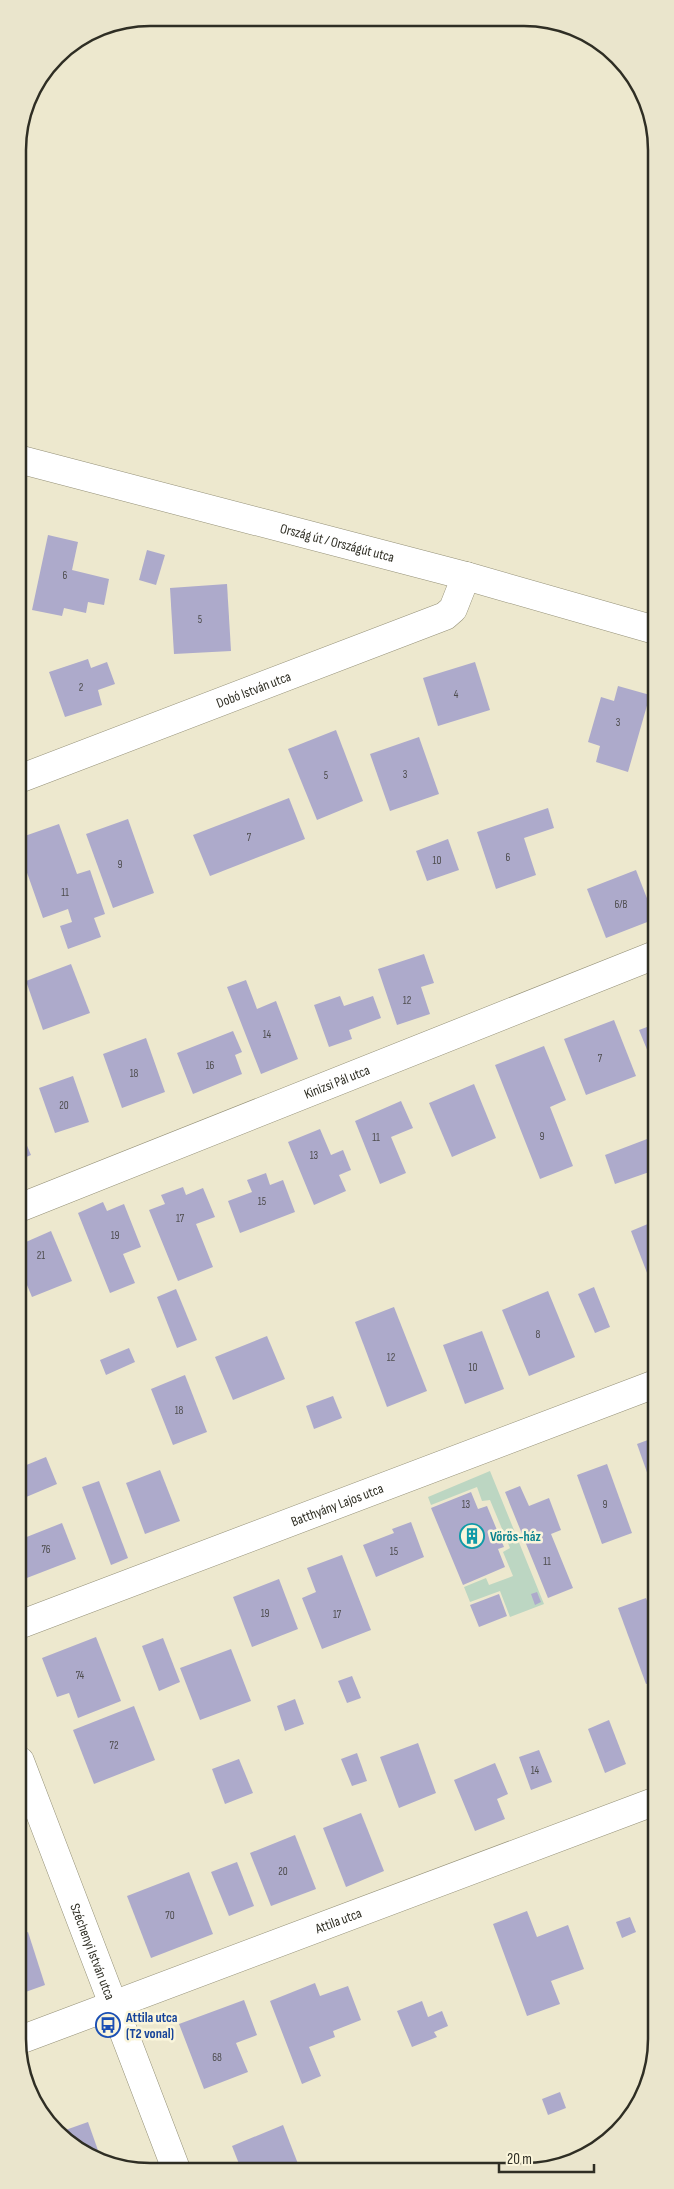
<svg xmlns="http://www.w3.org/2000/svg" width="674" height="2189" viewBox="0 0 674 2189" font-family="'Sofia Sans Condensed',sans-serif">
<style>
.green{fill:#bcd6c2}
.building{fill:#adaacb}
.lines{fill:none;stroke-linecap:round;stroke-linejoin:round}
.minor-casing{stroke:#949077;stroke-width:29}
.secondary-casing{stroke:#949077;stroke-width:29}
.minor{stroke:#fff;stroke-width:28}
.secondary{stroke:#fff;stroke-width:28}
.labels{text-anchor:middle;stroke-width:5;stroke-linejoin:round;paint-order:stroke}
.number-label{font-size:11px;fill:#4e4d4e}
.street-label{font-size:14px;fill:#2f2e24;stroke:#faf5db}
.culture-label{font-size:14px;font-weight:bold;fill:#0d838f;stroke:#faf5db;text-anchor:start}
.transit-label{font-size:14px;font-weight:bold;fill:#164399;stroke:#faf5db;text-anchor:start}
.rim{fill:none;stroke:#2f2e24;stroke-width:2.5}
</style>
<rect width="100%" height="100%" fill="#ede8ce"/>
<!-- green -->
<path class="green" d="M490,1471l54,133 -34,13 -10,-26 -30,11 -6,-15 22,-9 3,7 24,-9 -10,-24 7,-4 -20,-48 -8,1 -5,-14 -46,18 -3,-8z"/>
<!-- building -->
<g class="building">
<path d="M48,535l30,7 -6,28 37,9 -5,26 -16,-3 -2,11 -22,-5 -2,8 -30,-6z"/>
<path d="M147,550l18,5 -9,30 -17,-5z"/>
<path d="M227,584l4,67 -57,3 -4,-66z"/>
<path d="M88,659l3,9 16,-6 8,22 -17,6 4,15 -37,12 -16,-45z"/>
<path d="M475,662l15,48 -52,16 -15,-48z"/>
<path d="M618,686l32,9 -22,77 -32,-10 4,-16 -12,-4 13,-45 13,4z"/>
<path d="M336,730l27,71 -46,19 -29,-71z"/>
<path d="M419,737l20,57 -49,17 -20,-57z"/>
<path d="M289,798l16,41 -95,37 -17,-41z"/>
<path d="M548,808l6,20 -30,10 12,37 -40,14 -19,-57z"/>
<path d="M128,819l26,74 -41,15 -27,-74z"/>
<path d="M59,824l18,50 13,-4 15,44 -11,4 7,19 -33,12 -8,-23 12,-4 -4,-13 -25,9 -24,-68v-12z"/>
<path d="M448,839l11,31 -32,11 -11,-30z"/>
<path d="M636,870l19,49 -49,19 -19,-49z"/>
<path d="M424,954l10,29 -13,4 9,27 -33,11 -19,-56z"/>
<path d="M71,964l19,49 -47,17 -17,-49z"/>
<path d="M246,980l11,29 19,-8 22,58 -37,15 -34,-87z"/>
<path d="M340,996l4,10 29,-10 8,22 -32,12 3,9 -23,8 -15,-42z"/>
<path d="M614,1020l22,56 -50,19 -22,-56z"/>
<path d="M655,1024v45l-16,-39z"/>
<path d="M233,1031l9,21 -7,3 7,19 -49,20 -16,-41z"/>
<path d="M146,1038l19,54 -43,16 -19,-54z"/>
<path d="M544,1046l22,54 -16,7 23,59 -33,13 -45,-114z"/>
<path d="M73,1076l16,46 -34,11 -16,-45z"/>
<path d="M474,1084l22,54 -44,19 -23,-54z"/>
<path d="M401,1101l12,27 -22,9 15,36 -26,11 -25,-63z"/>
<path d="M19,1127l12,28 -12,5z"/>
<path d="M320,1129l11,26 12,-5 8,20 -12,5 7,16 -32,14 -26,-63z"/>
<path d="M655,1136v34l-40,14 -10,-29z"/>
<path d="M266,1173l4,12 13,-5 12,32 -55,21 -12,-32 24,-9 -5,-12z"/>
<path d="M183,1187l3,8 17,-7 12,29 -19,7 17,43 -35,14 -29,-71 16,-6 -4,-9z"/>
<path d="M103,1202l4,9 17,-7 17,43 -18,7 12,29 -25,10 -32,-80z"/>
<path d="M655,1221v55l-6,2 -18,-47z"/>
<path d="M51,1231l21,50 -40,16 -13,-31v-21z"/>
<path d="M594,1287l16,40 -15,6 -17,-39z"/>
<path d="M176,1289l21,51 -20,8 -20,-51z"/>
<path d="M548,1291l27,66 -46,19 -27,-66z"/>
<path d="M394,1307l33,84 -40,16 -32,-85z"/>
<path d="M482,1331l22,58 -39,15 -22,-59z"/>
<path d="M267,1336l18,43 -52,21 -18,-43z"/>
<path d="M129,1348l6,14 -29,13 -6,-15z"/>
<path d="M185,1375l22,57 -34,13 -22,-56z"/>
<path d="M333,1396l9,22 -28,11 -8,-23z"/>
<path d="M656,1437v58h-1l-18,-51z"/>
<path d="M46,1457l11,27 -38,16v-32z"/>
<path d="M607,1464l25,69 -30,11 -25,-69z"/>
<path d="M160,1470l20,51 -35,13 -19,-51z"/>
<path d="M99,1481l29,77 -17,7 -29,-78z"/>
<path d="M520,1486l9,20 20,-8 12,32 -10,4 22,54 -25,10 -43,-106z"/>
<path d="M471,1492l7,17 9,-3 17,41 -6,2 7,18 -42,18 -32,-77z"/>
<path d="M411,1522l13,35 -48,20 -13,-32 31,-12 -2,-4z"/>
<path d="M62,1523l14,36 -57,22v-41z"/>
<path d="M342,1555l29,75 -49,19 -20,-51 14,-6 -9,-24z"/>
<path d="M279,1579l19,50 -46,18 -19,-50z"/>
<path d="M537,1592l4,10 -6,3 -4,-11z"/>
<path d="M499,1594l8,22 -28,11 -9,-22z"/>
<path d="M646,1598l10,27v56l-10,3 -28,-76z"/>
<path d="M96,1637l25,64 -43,17 -9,-25 -12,4 -15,-39z"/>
<path d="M163,1638l17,44 -21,9 -17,-45z"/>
<path d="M231,1649l20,52 -51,19 -20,-52z"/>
<path d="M352,1676l9,22 -14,5 -9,-22z"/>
<path d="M295,1699l9,25 -19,7 -8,-25z"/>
<path d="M134,1706l21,54 -61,24 -21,-54z"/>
<path d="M656,1709v23l-8,-19z"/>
<path d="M609,1720l17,44 -21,9 -17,-44z"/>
<path d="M418,1743l18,50 -37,15 -19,-51z"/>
<path d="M539,1750l13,32 -21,8 -12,-33z"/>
<path d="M357,1753l10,28 -15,5 -11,-27z"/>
<path d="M239,1759l14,34 -28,11 -13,-35z"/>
<path d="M495,1763l13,31 -11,5 8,20 -30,12 -21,-51z"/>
<path d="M361,1813l23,58 -38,16 -23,-59z"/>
<path d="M295,1835l21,54 -45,17 -21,-53z"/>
<path d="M237,1862l17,44 -25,10 -18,-44z"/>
<path d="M189,1872l24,62 -62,24 -24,-62z"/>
<path d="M527,1911l10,26 31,-12 16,44 -33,12 9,23 -33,12 -34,-92z"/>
<path d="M630,1917l6,15 -14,6 -6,-16z"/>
<path d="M28,1932l17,53 -25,9v-59z"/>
<path d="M315,1983l5,13 28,-10 13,34 -28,11 2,6 -26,10 12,29 -19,8 -32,-83z"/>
<path d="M244,2000l13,35 -21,8 12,29 -44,17 -25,-65z"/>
<path d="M422,2001l6,16 14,-6 6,15 -14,6 3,5 -25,10 -15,-36z"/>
<path d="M560,2092l6,16 -18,7 -6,-16z"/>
<path d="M88,2122l12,34 -43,-23z"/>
<path d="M283,2125l17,44h-59l-9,-23z"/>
</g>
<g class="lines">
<defs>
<g id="minor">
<path id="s1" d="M19,779l426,-163 8,-7 13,-33"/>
<path id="s2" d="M19,1208l636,-253"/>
<path id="s3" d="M19,1625l636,-241"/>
<path id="s4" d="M20,1761l156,408"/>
<path id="s5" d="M20,2040l636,-239"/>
</g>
<g id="secondary">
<path id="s6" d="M18,459l448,117 189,54"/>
</g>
</defs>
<!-- minor casing -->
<use href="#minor" class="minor-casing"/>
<!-- secondary casing -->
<use href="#secondary" class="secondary-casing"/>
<!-- minor -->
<use href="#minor" class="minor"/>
<!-- secondary -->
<use href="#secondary" class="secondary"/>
</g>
<!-- icons -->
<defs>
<symbol id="building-ring" viewBox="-11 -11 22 22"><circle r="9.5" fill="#faf5db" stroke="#0f9aa8" stroke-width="1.5"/><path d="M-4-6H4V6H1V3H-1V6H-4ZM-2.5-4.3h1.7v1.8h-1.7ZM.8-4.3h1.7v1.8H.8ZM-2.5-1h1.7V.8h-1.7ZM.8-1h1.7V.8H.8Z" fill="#0f9aa8"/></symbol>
<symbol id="bus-ring" viewBox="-11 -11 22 22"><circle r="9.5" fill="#faf5db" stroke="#1a4fb4" stroke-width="1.5"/><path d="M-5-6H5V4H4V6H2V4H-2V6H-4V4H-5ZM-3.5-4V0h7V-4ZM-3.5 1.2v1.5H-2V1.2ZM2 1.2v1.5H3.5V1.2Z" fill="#1a4fb4"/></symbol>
</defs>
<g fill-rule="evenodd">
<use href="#building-ring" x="458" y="1522" width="28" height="28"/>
<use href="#bus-ring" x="94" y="2011" width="28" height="28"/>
</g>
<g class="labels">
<!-- number labels -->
<g class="number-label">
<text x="65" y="579">6</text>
<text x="200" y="623">5</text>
<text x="81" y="691">2</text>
<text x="456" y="698">4</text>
<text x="618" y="726">3</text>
<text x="405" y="778">3</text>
<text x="326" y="779">5</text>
<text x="249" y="841">7</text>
<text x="508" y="861">6</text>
<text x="437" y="864">10</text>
<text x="120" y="868">9</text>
<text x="65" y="896">11</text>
<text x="621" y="908">6/B</text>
<text x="407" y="1004">12</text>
<text x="267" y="1038">14</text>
<text x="600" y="1062">7</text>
<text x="210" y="1069">16</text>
<text x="134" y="1077">18</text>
<text x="64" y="1109">20</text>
<text x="542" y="1140">9</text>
<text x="376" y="1141">11</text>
<text x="314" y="1159">13</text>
<text x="262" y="1205">15</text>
<text x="180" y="1222">17</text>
<text x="115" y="1239">19</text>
<text x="41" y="1259">21</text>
<text x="538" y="1338">8</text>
<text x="391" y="1361">12</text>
<text x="473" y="1371">10</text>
<text x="179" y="1414">18</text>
<text x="466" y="1508">13</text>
<text x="605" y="1508">9</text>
<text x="46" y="1553">76</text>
<text x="394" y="1555">15</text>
<text x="547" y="1565">11</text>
<text x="265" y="1617">19</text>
<text x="337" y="1618">17</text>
<text x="80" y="1679">74</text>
<text x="114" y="1749">72</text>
<text x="535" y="1774">14</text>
<text x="283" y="1875">20</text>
<text x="170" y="1919">70</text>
<text x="217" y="2061">68</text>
</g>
<!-- street labels -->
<g class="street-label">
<text dy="5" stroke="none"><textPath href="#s6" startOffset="330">Ország út / Országút utca</textPath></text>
<text dy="5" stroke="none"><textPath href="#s1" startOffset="251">Dobó István utca</textPath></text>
<text dy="5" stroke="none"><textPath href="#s2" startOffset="342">Kinizsi Pál utca</textPath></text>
<text dy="5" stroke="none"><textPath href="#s3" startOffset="340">Batthyány Lajos utca</textPath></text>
<text dy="5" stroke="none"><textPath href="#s5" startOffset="340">Attila utca</textPath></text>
<text dy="5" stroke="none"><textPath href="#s4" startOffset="204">Széchenyi István utca</textPath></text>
</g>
<!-- culture labels -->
<g class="culture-label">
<text x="490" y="1541">Vörös-ház</text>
</g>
<!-- transit labels -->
<g class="transit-label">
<text x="126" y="2022">Attila utca<tspan x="126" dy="16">(T2 vonal)</tspan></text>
</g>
</g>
<!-- crop -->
<path d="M0 0H674V2189H0ZM150 26H524A124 124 0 0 1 648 150V2039A124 124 0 0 1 524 2163H150A124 124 0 0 1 26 2039V150A124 124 0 0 1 150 26Z" fill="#eae5cc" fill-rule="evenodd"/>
<path class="rim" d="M150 26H524A124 124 0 0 1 648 150V2039A124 124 0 0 1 524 2163H150A124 124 0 0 1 26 2039V150A124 124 0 0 1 150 26Z"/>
<!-- scale -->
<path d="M499 2164v8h95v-8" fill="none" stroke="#2f2e24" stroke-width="2.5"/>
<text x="507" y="2164" font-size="15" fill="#2f2e24" stroke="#faf5db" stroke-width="4" paint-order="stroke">20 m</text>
</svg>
